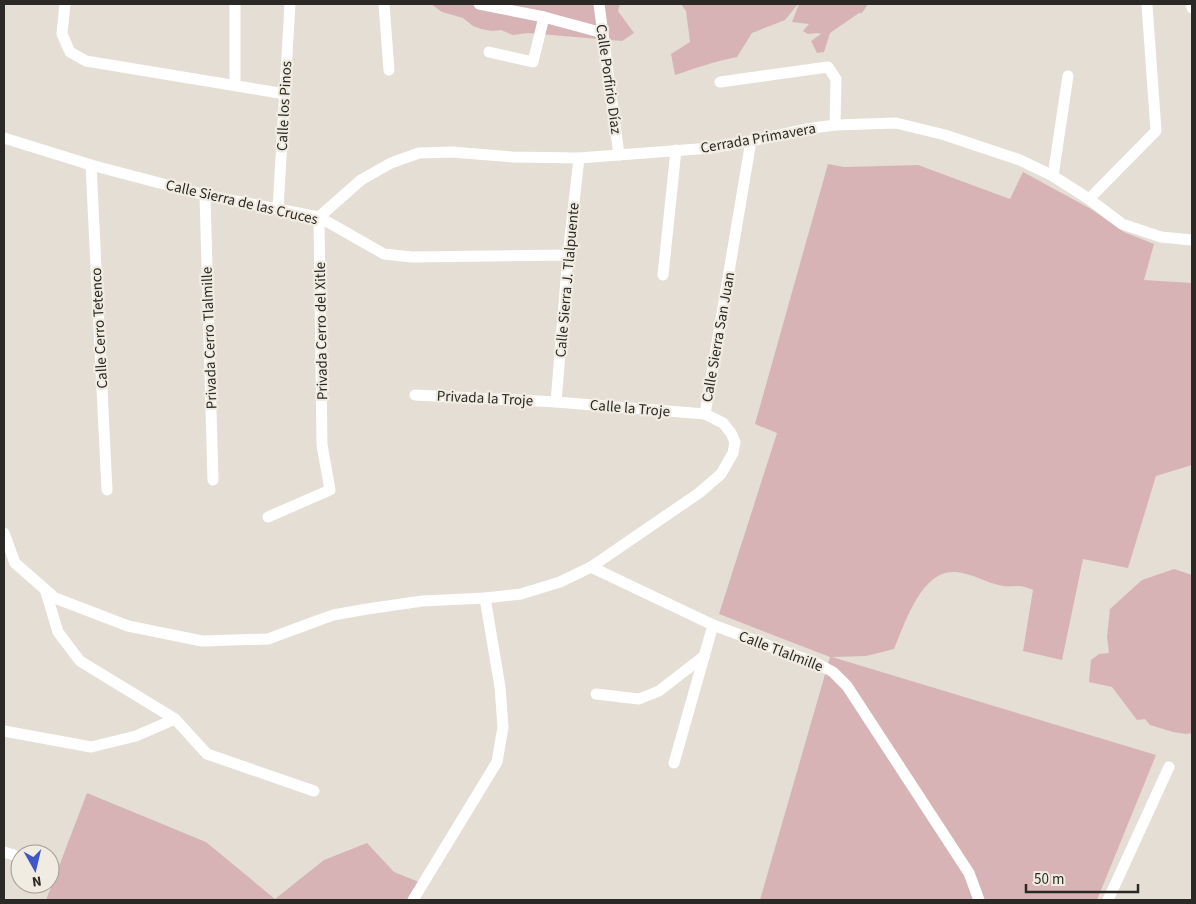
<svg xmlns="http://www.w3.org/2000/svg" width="1196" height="904" viewBox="0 0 1196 904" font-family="'Source Sans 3',sans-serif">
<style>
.green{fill:#d8b3b5}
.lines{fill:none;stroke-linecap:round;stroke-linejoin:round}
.minor{stroke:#fff;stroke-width:11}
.labels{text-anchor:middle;stroke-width:4.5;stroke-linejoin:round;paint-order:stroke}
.street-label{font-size:15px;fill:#2b2925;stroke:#f1ece1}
</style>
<rect width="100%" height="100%" fill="#e4ded4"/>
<!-- green -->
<g class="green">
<path d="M431,4h189l-2,7 16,22 -12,8 -94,-8 -15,2 -12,-5 -9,1 -11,-2 -8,-3 -10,-8 -21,-6z"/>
<path d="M681,4h117l-13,16 -33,13 -15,24c-21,4 -41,11 -62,18l-4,-21 19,-12 -4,-31z"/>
<path d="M799,4h69l-6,9h-3l-29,20 -6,19 -7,1 -6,-12 10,-7 -4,-1 -9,1 -5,-3 6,-7 -17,-2z"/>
<path d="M828,164l16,3 74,-2 92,34 13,-27 68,37 33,23 30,12 -10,36 48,3v182l-36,11 -28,92 -45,-9 -21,101 -39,-9 10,-61c-5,-2 -10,-4 -15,-4 -5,0 -10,1 -15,0 -17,-3 -31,-13 -48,-14 -34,-2 -50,52 -61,77l-28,7 -34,1 324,98 -59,145h-337l70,-243 -111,-43 58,-181 -22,-9z"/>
<path d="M1174,569l18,6v158l-6,1 -13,-2 -23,-7 -5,-6 -8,1 -25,-33 -23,-5 2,-22 8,-6 10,-1 -2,-16 3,-28 32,-29z"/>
<path d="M87,793l119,49 69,57 49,-39 43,-17 27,29 25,10 -10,18h-363z"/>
</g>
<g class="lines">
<!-- minor -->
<g class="minor">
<path d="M65,4l-3,30 8,18 16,9 199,33"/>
<path d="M235,4v81"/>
<path d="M384,4l5,66"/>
<path d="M479,4l65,13 59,16"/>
<path d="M599,4l20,151"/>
<path d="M1191,4l1,4"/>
<path d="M489,52l44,10 11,-45"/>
<path d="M720,82l108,-15 8,12 -1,46"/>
<path d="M4,138l87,27 114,30 114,22 65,37 28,3 156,-2"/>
<path d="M91,165l16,325"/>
<path d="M1053,176l15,-100"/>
<path d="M205,195l8,285"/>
<path d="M1089,199l67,-68 -9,-126"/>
<path d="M278,209l12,-205"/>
<path d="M663,275l13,-125"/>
<path d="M415,395l141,7 149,12"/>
<path d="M556,402l12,-147 11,-97"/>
<path d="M268,517l62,-27 -8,-45 -3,-228 42,-37 30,-17 28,-10 33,-1 60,5 67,1 132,-10 40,-7 55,-12 29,-4 61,-2 49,12 75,25 33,16 36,23 33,25 39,13 31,3"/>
<path d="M4,533l11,30 40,35 73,28 74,15 66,-2 65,-24 34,-6 55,-8 63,-3 36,-4 39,-12 31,-15 108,-74 22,-19 12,-21 2,-11 -4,-9 -8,-10 -18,-9 46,-273"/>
<path d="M591,567l122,58 105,39 15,8 14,14 122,187 10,27"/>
<path d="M45,589l13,43 22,29 95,58 32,35 107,37"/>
<path d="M596,694l43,5 20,-8 45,-35"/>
<path d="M4,731l87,16 45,-11 39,-17"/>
<path d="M674,763l39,-138"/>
<path d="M4,852l10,3"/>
<path d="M413,900l84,-138 6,-35 -3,-40 -15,-89"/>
<path d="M1108,900l61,-133"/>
</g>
</g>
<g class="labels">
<!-- street labels -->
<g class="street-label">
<text transform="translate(609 79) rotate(82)" y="5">Calle Porfirio Díaz</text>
<text transform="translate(284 106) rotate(-87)" y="5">Calle los Pinos</text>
<text transform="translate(758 138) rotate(-10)" y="5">Cerrada Primavera</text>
<text transform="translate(242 202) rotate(13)" y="5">Calle Sierra de las Cruces</text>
<text transform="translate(567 280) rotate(-85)" y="5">Calle Sierra J. Tlalpuente</text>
<text transform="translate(99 328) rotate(-93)" y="5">Calle Cerro Tetenco</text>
<text transform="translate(321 331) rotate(-91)" y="5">Privada Cerro del Xitle</text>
<text transform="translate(718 337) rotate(-80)" y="5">Calle Sierra San Juan</text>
<text transform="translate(209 338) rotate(-92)" y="5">Privada Cerro Tlalmille</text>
<text transform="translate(485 398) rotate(3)" y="5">Privada la Troje</text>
<text transform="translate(630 408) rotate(5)" y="5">Calle la Troje</text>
<text transform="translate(781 651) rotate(21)" y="5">Calle Tlalmille</text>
</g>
</g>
<!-- border -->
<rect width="1196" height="904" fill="none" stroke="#2b2925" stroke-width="10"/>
<!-- north arrow -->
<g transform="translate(35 869) rotate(172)"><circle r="24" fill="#f1ece1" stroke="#a29e96"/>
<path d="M0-4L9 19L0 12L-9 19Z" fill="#3f56c9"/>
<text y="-8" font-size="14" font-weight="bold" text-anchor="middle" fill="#2b2925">N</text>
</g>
<!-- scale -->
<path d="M1026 884v8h112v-8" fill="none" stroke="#2b2925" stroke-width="2.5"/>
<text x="1034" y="884" font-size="15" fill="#2b2925" stroke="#f1ece1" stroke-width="4" paint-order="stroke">50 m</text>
</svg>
